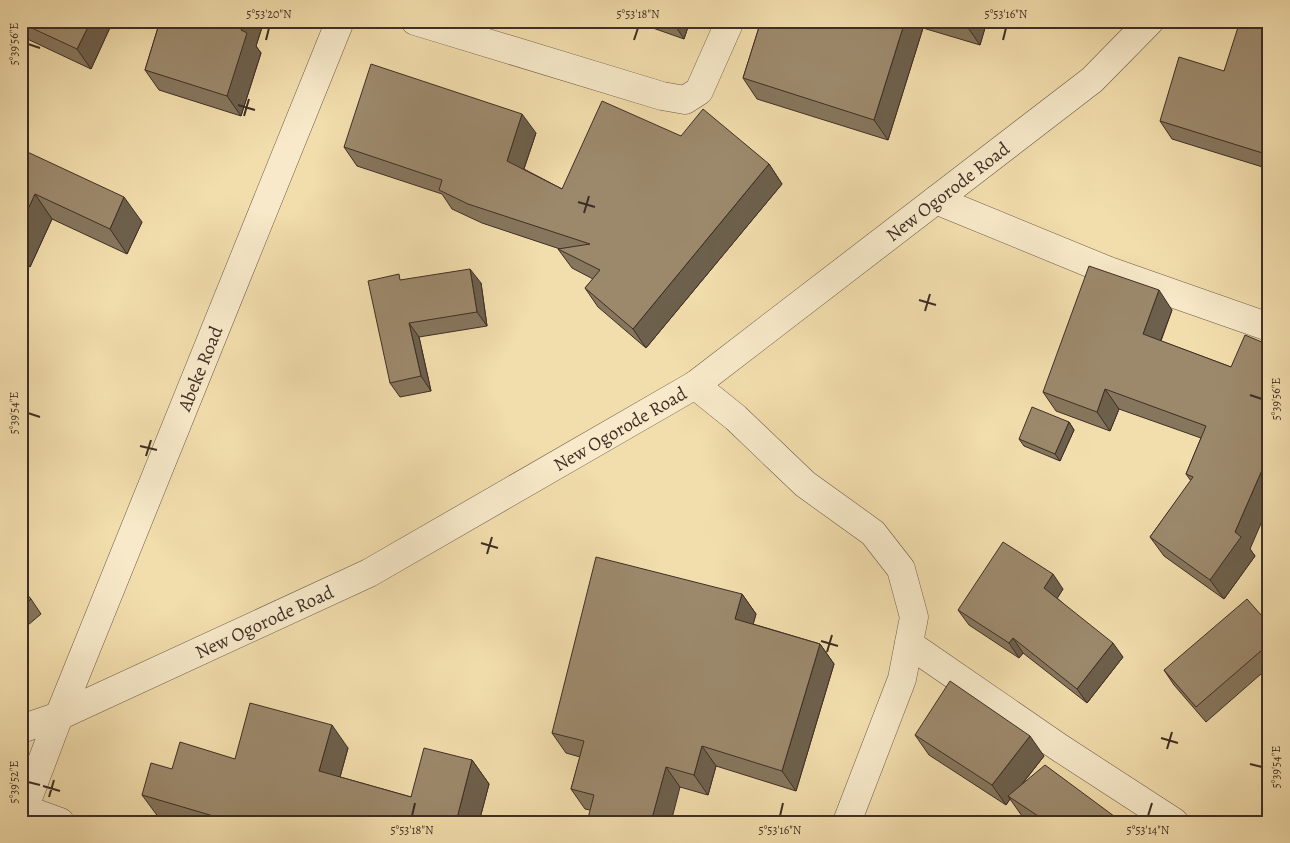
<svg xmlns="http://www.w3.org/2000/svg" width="1290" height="843" viewBox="0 0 1290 843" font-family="Alegreya,serif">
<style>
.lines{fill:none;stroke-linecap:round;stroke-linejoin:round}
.minor-casing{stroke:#6c5a48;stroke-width:29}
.tertiary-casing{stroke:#6c5a48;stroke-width:29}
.minor{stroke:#f7e9c9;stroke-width:28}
.tertiary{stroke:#f7e9c9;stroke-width:28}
.wall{fill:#86765d;stroke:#3f2e26}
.shaded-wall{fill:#6d604c;stroke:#3f2e26}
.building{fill:#9c896c;stroke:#3f2e26}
.ticks{fill:none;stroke:#3f2e26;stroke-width:2}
.labels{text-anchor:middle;stroke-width:5;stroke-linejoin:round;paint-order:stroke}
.street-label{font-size:19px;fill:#3f2e26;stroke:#f7e9c9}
.neatline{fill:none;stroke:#3f2e26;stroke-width:2}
.ticks-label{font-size:12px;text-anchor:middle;fill:#3f2e26}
</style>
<rect width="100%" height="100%" fill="#f2ddac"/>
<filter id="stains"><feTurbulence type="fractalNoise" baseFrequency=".004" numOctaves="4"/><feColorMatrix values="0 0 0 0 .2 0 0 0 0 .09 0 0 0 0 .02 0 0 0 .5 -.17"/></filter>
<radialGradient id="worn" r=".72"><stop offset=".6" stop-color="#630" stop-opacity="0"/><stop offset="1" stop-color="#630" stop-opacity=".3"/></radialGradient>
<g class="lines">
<defs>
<g id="minor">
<path d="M415,21l247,75 23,4 14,-9 31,-70"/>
<path d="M936,200l173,71 160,56"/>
<path d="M695,385l41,33 69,66 68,49 28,36 13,48 -12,62 -55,143"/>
<path d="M909,644l151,104 114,74"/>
<path id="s1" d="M59,716l281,-695"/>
<path d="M24,809l36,13"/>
</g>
<g id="tertiary">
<path id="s2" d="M21,729l38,-13 310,-143 326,-188 397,-305 58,-59"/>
<path d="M21,817l38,-101"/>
</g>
</defs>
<!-- minor casing -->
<use href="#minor" class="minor-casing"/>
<!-- tertiary casing -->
<use href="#tertiary" class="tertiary-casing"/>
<!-- minor -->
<use href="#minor" class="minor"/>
<!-- tertiary -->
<use href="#tertiary" class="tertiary"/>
</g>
<!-- wall -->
<g class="wall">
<path d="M21,21h92l-22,48 -70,-33z"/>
<path d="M160,21h104l-8,25 5,7 -20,63 -82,-26 -14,-20z"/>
<path d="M633,21h57l-6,18z"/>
<path d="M761,21h226l-7,24 -57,-17 -35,112 -131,-41 -14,-21z"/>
<path d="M1269,21v148l-97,-30 -12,-18 64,-50z"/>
<path d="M536,133l-12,36 38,20 119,-53 88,28 13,20 -136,164 -48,-41 -13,-19 8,-9 -21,-11 -14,-19h2l-78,-26 -30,-14 -10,-15 -85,-28 -13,-19z"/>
<path d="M21,149l121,73 -15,32 -75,-35 -22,48 -9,-5z"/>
<path d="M402,280l79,3 6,43 -68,11 12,54 -31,6 -10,-14z"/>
<path d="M1172,310l-11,31 70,26 19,182 5,7 -31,43 -60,-43 -14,-19 41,-56 -5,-7 15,-36 -82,-29 -9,22 -54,-20 -13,-19z"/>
<path d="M1069,422l5,8 -14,31 -36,-15 -5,-7z"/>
<path d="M21,588l10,11 10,15 -20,17z"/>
<path d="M1063,589l-6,9 66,59 -36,46 -64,-50 -4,5 -50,-33 -11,-15z"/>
<path d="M742,594l14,20 -3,10 67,20 14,20 -38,127 -80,-25 -8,29 -28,-8 -90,23 -5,-1 -14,-20 9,-32 -14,-4 -14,-20z"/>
<path d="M1269,624v43l-63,55 -32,-37 -10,-15z"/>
<path d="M915,735l129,21 -21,27 99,39h-91l-9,-6 -12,-17 -4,6 -77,-50z"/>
<path d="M348,748l-8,29 71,20 61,-37 17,24 -10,38h-309l-11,-4 -17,-23 30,-26 63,-10z"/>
</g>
<!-- shaded-wall -->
<g class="shaded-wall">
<path d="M91,21h22l-22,48 -14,-20z"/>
<path d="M244,21h20l-8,25 5,7 -20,63 -14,-20 14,-66z"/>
<path d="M672,21h18l-6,18z"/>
<path d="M905,21h14l4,7 -35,112 -14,-20z"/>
<path d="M967,21h20l-7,24 -14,-20z"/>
<path d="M522,114l14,19 -16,47 -13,-19z"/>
<path d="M769,164l13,20 -136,164 -13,-19z"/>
<path d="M35,194l17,25 -22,48 -9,-13v-30z"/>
<path d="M124,197l18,25 -15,32 -17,-25z"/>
<path d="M470,269l11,14 6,43 -10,-14z"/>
<path d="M1159,290l13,20 -16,43 -13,-19z"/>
<path d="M409,323l10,14 12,54 -10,-15z"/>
<path d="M1105,389l14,20 -9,22 -13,-19z"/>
<path d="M1069,422l5,8 -14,31 -5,-7z"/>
<path d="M1269,454v51l-19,44 5,7 -31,43 -14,-19 25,-48z"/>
<path d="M1053,574l10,15 -8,13 -11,-14z"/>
<path d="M742,594l14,20 -7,25 -14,-20z"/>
<path d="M1013,638l10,15 -4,5 -10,-15z"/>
<path d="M1113,643l10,14 -36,46 -10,-14z"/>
<path d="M820,644l14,20 -38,127 -14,-20z"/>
<path d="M332,725l16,23 -13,47 -16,-24z"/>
<path d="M1030,736l14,20 -33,42 -3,-2 2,3 -4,6 -14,-20z"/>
<path d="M702,746l14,20 -8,29 -14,-20z"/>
<path d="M472,760l17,24 -10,38h-23z"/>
<path d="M666,767l14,20 -9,35h-20z"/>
</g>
<!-- building -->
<g class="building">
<path d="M21,21h70l-14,28 -56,-26z"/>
<path d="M160,21h84l-3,9 6,3 -20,63 -82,-26z"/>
<path d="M761,21h144l-31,99 -131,-42z"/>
<path d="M954,21h13l-1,4z"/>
<path d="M1240,21h29v134l-109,-34 19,-64 45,14z"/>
<path d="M371,64l151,50 -15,47 55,28 40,-88 79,35 22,-27 66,55 -136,165 -48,-41 15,-18 -42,-21 32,-5 -122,-40 -29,-14 3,-10 -98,-33z"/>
<path d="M21,149l103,48 -14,32 -75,-35 -14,30z"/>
<path d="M1089,266l70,24 -16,44 88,33 14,-32 24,10v109l-34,78 6,5 -31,43 -60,-43 43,-60 -7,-3 20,-48 -101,-37 -8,23 -54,-20z"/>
<path d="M470,269l7,43 -68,11 12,53 -31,7 -22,-102 31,-7 1,6z"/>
<path d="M1032,407l37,15 -14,32 -36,-15z"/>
<path d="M1003,542l50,32 -9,14 69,55 -36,46 -64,-51 -4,5 -51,-33z"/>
<path d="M596,557l146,37 -7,25 85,25 -38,127 -80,-25 -8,29 -28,-8 -15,55h-64l7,-27 -23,-6 13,-48 -32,-8z"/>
<path d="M21,588l10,11 -10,9z"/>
<path d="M1247,599l22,25v20l-73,63 -32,-37z"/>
<path d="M950,681l80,55 -38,49 -77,-50z"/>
<path d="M250,703l82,22 -13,46 92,26 13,-49 48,12 -16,62h-237l1,-4 -78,-23 9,-32 21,6 8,-27 55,17z"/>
<path d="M1045,765l77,57h-75l-39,-26z"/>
</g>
<!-- ticks -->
<path class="ticks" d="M266,40l3,-12M634,40l4,-12M1003,40l3,-12M28,44l12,4M238,105l17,5M244,116l5,-17M578,202l17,5M584,213l5,-17M919,300l17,5M925,311l5,-17M1250,395l12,4M28,413l12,4M140,446l17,4M146,456l5,-16M481,543l17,5M487,554l5,-17M821,641l17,5M827,652l5,-17M1161,738l17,5M1167,749l5,-17M1250,764l12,3M28,782l12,3M43,786l17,5M49,797l5,-17M412,816l3,-13M780,816l3,-13M1148,816l4,-13"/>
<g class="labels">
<!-- street labels -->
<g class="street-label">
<text dy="7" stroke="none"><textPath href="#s2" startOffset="1076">New Ogorode Road</textPath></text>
<text dy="7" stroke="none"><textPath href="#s1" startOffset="375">Abeke Road</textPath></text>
<text dy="7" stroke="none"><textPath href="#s2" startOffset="671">New Ogorode Road</textPath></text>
<text dy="7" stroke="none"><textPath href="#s2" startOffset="266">New Ogorode Road</textPath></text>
</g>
</g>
<!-- margin -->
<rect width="1290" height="843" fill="none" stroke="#f2ddac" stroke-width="55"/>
<rect x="28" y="28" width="1234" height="788" class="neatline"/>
<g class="ticks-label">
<text x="269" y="18">5°53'20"N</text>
<text x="638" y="18">5°53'18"N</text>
<text x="1006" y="18">5°53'16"N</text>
<text transform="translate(14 44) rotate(-90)" y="4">5°39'56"E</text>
<text transform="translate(1276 399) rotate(-90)" y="4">5°39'56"E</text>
<text transform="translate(14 413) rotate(-90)" y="4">5°39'54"E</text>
<text transform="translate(1276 767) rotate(-90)" y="4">5°39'54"E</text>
<text transform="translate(14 782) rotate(-90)" y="4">5°39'52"E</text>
<text x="412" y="834">5°53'18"N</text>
<text x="780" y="834">5°53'16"N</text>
<text x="1148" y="834">5°53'14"N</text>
</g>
<rect width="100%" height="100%" filter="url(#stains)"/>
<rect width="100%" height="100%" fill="url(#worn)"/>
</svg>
